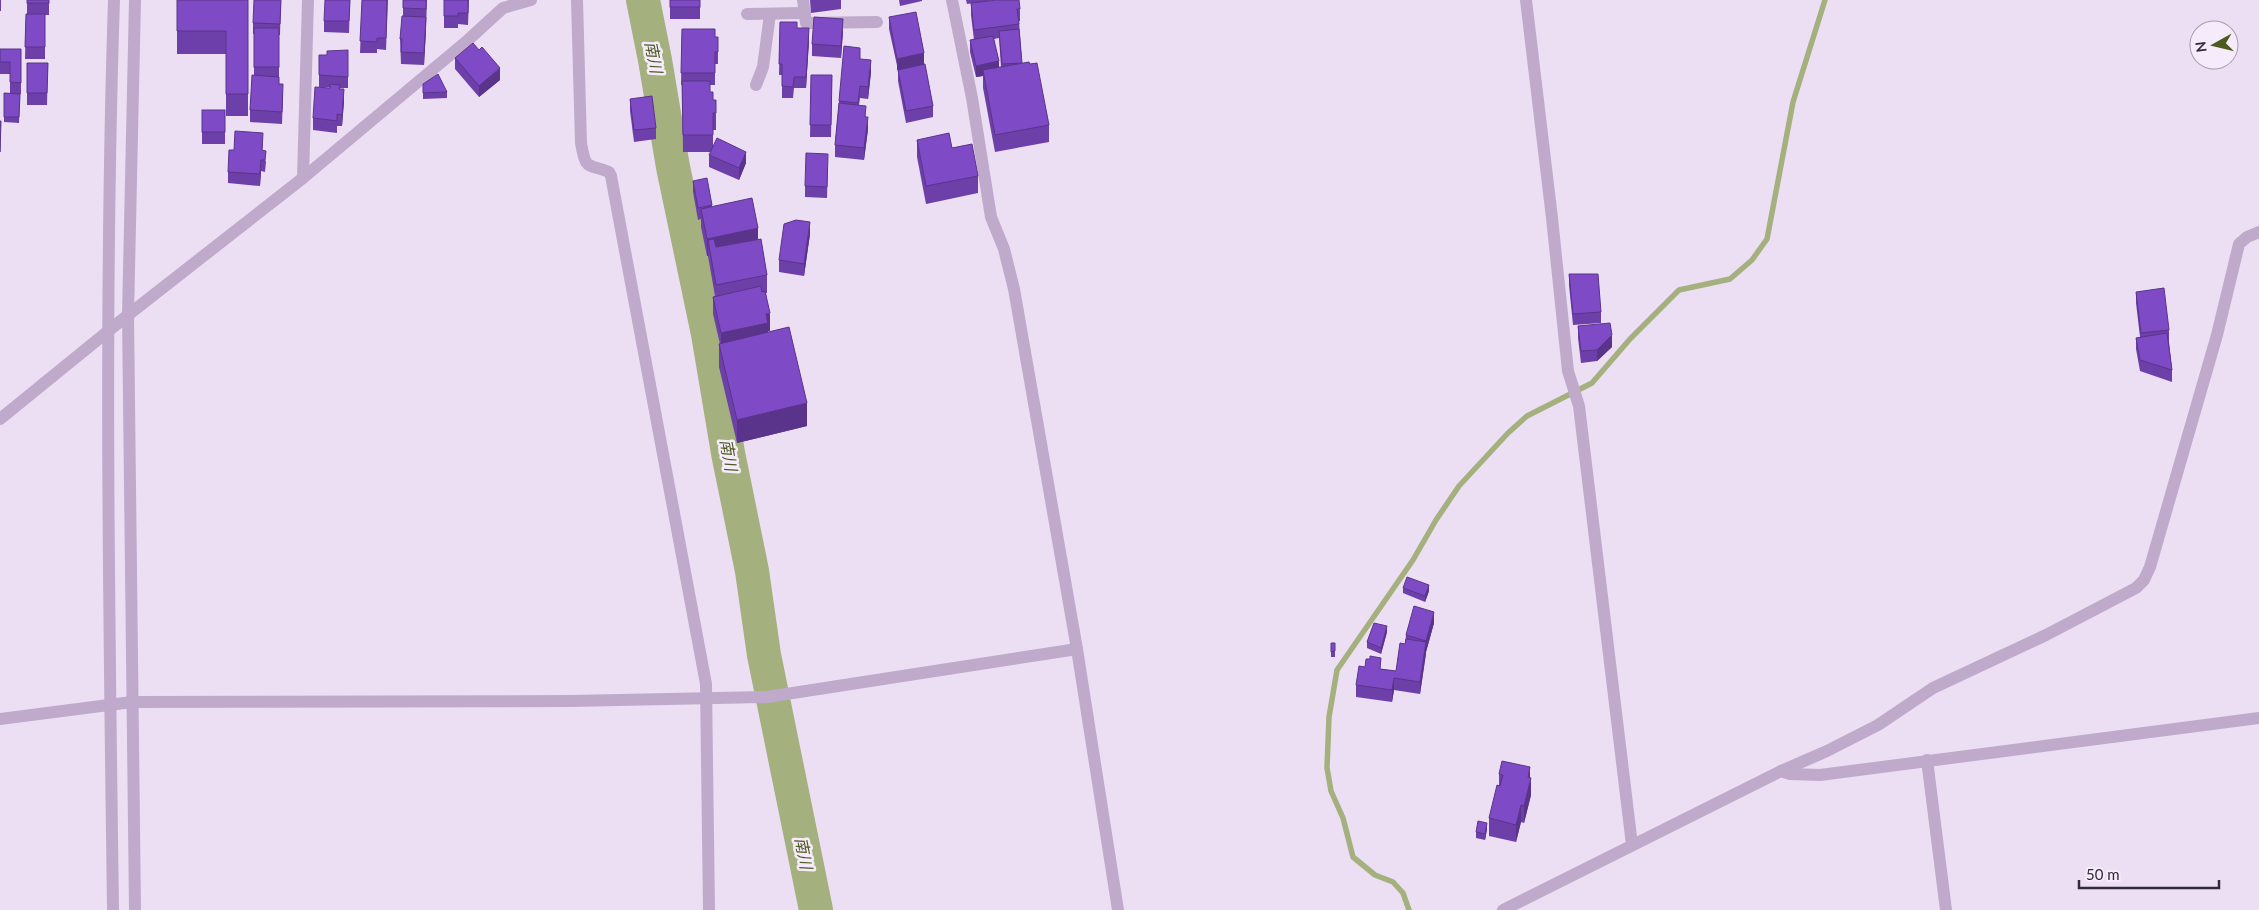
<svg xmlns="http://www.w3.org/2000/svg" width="2259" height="910" viewBox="0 0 2259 910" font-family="Lato,'Noto Sans JP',sans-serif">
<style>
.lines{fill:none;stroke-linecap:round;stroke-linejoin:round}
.stream{stroke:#a4b07e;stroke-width:5.5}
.river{stroke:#a4b07e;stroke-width:34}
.minor{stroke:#bfaacb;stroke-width:12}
.wall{fill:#6d40a9;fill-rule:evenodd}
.shaded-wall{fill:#59348a}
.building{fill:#7f4ac5;stroke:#59348a}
.labels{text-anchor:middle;stroke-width:5;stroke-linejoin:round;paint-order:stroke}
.water-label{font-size:16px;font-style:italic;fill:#4b5a1f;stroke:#f6ebfa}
</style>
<rect width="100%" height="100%" fill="#eddff3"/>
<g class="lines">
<!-- stream -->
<path class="stream" d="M1409,910l-6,-17 -10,-11 -18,-7 -22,-18 -10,-39 -12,-27 -4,-23 2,-51 8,-47 76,-110 23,-40 23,-34 49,-53 19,-17 65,-33 38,-44 49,-49 51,-11 22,-19 15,-21 26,-137 32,-102"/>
<!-- river -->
<path class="river" d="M643,0l12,60 18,107 35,167 20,119 24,118 12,84 52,255"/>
<!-- minor -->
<g class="minor">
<path d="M577,0l4,143c5,28 5,20 28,29l2,4 95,508 3,226"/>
<path d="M803,0l3,23 71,-1"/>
<path d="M952,0l20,98 19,119 13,32 10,40 63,360"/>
<path d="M1526,0l26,218 16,153 11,35 53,439"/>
<path d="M747,14l58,-1"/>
<path d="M756,85l7,-18 7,-53"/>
<path d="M303,178l5,-178"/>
<path d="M0,419l128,-104 175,-137 165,-138 35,-32 28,-8"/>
<path d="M0,719l132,-17 439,-1 196,-4 310,-48 41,261"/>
<path d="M1927,760l19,150"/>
<path d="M1781,771l9,3 30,1 439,-57"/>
<path d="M113,910c-4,-303 -9,-607 1,-910"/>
<path d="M135,910l-7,-595 7,-315"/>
<path d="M1503,910l278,-139 46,-20 51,-26 55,-37 113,-53 90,-47 8,-8 6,-13 67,-232 22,-91 8,-7 12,-5"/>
</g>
</g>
<!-- wall -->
<g class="wall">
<rect x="0" y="0" width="1" height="11"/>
<path d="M27,0h22v15h-4v44h-20l1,-45h1z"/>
<path d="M177,0h71v116h-22v-62h-49z"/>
<path d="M281,0l-1,35h-1v49l4,12 -1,28 -32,-2v-12l4,-35v-41h-1v-11z"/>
<path d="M350,0l-1,33 -25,-1v-11z"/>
<path d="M362,0h26l-2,50 -9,-1v4h-17z"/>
<path d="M403,0h24l-1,29 -2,36 -23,-1 -1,-25 3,-23z"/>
<path d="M444,0h25l-1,25 -10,-1v4h-14z"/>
<rect x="670" y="0" width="30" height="19"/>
<path d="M810,0h31v9l-30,4z"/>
<path d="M899,0h23v1l-22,5z"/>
<path d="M966,0h29l-28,4z"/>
<path d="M971,3l49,6v12h-1l3,42 27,62v17l-54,10 -12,-64v-12l-7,1 -6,-25v-12h4l-3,-25zM999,38l2,29 -2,1 -5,-29z"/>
<path d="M889,17l35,47 9,42v11l-27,6 -8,-42v-11l-9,-41z"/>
<path d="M780,22l17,6 12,12 -3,48h-12l-1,10h-11v-23h-3z"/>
<path d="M682,29l33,8h3v27h-3v21h-5v7l3,8h3v30h-3v16l33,17 -7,17 -30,-13v-12l2,-3h-28l-1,-67h-1z"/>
<path d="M843,31l-2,27 -29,-2v-12z"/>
<path d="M0,49h21v45h-1l-1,29 -15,-1v-29h6v-19h-10z"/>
<path d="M348,50v38h-8l4,13 -2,25h-5v7l-24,-3v-12l17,-31h-11v-32h8z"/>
<path d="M455,58l45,22 -21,17 -24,-28z"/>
<path d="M860,59l11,13 -3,27 -8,-1 -1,7 7,12 2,12 -4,31 -29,-3v-12l4,-44z"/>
<path d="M27,63h21l-1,42h-20z"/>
<path d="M811,75h21l-1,62h-21z"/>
<path d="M423,84l24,8v6l-24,1z"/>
<path d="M630,99l26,29v11l-22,3 -4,-31z"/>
<rect x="202" y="110" width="23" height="34"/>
<path d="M917,140l35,8 26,28v17l-52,11 -9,-47z"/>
<path d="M263,144l-1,6 4,12 -1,10 -4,-1 -1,15 -32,-3v-11l6,-22z"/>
<path d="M828,165l-1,33 -22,-1v-11z"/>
<path d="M693,181l19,24v2l46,32 9,36v18h-1l4,38h-2v1l39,94 -70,17 -18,-76v-23h1l-7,-30v-17l2,-1 -7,-40h-1l-6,-29v-8l-3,1 -5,-28z"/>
<path d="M810,234l-6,42 -25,-4v-12z"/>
<path d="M1569,274l32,38v11l-28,2 -4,-40z"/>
<path d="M2136,292l33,38v12l3,28v12l-32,-11 -4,-22v-11l4,-1 -4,-34z"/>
<path d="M1578,326l34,21 -15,14 -16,2 -3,-25z"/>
<path d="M1403,588l26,3 -4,11 -22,-9z"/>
<path d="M1434,623l-8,29 -6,42 -26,-4 -2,12 -36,-5v-12l25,-16 15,2 9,-27 1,-9z"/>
<path d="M1387,632l-6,22 -14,-6v-6z"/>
<rect x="1331" y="643" width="4" height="14"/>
<path d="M1499,774l31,4 1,17 -7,28 -3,-1 -5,20 -27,-6v-18l10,-32z"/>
<path d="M1487,829l-2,11 -9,-2v-6z"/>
</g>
<!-- shaded-wall -->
<g class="shaded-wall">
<path d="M426,17v12l-2,36v-12z"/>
<path d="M843,19v12l-2,27v-12z"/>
<path d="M809,28v12l-3,48v-11z"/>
<path d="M924,53v12l-27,5v-11z"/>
<path d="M871,60v12l-3,27v-12z"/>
<path d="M999,61v11l-16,-2v6l-7,1v-11z"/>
<path d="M500,68v12l-21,17v-11z"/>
<path d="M344,89v12l-2,25v-11z"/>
<path d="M868,117v12l-4,31v-12z"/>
<path d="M746,152v11l-7,17v-12z"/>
<path d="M261,160v11l-1,15v-12z"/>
<path d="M810,222v12l-6,42v-12z"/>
<path d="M758,228v17l-47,10 -3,-15v16h-1v-17z"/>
<path d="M770,313v18h-2v9l-47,11v-18z"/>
<path d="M1612,335v12l-15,14v-11z"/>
<path d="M807,403v23l-70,17v-23z"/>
<path d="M1429,585v6l-4,11v-6z"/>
<path d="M1434,612v11l-8,29v-11z"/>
<path d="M1387,626v6l-6,22v-6z"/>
<path d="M1426,642v12l-6,40v-12z"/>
<path d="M1394,678v12l-2,12v-12z"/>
<path d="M1530,767v16l1,-5v17l-7,28v-17l4,-29z"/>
<path d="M1521,805v17l-5,20v-17z"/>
<path d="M1487,823v6l-2,11v-6z"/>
</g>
<!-- building -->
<g class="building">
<rect x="27" y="0" width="22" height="3"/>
<path d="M177,0h71v94h-22v-63h-49z"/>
<path d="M254,0h27l-1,24 -27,-1z"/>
<path d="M325,0h25l-1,21h-25z"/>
<path d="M362,0h25l-1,38h-9v4l-17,-1z"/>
<path d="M403,0h23v9l-23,-1z"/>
<path d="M444,0h24v13h-10v3h-14z"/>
<rect x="670" y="0" width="30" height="7"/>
<path d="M997,0h22l1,9h-3l2,15 -45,6 -3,-27z"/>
<path d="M916,12l8,41 -27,6 -8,-42z"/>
<path d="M26,14h19v33h-20z"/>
<path d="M402,16l24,1 -2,36 -23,-1 1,-13h-2z"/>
<path d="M814,17l29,2 -2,27 -29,-2z"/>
<path d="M780,22h17v6h12l-3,49h-12l-1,10 -11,-1v-22h-3z"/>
<rect x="254" y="28" width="25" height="39"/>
<path d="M682,29h33v8h3v15h-3v21h-34z"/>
<path d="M1019,29l3,34 -20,1 -3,-33z"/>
<path d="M993,36l6,25 -23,5 -6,-26z"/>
<path d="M473,43l6,7 3,-3 18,21 -21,18 -24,-28z"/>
<path d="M844,46l16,2v11l11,1 -3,27 -8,-1 -2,17 -19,-2z"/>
<path d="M0,49h21v34l-11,-1v-20h-10z"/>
<path d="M348,50v27l-29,-2v-20h8v-4z"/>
<path d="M1029,62l1,2 7,-1 12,62 -54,10 -12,-65z"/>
<path d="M27,63h21l-1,30h-20z"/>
<path d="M925,64l8,42 -27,5 -8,-41z"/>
<path d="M438,74l9,18 -24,1v-9z"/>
<path d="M252,75l27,2v7h4l-1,28 -32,-2z"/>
<path d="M811,75h21l-1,50h-21z"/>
<path d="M682,81h28v11h3v8h3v13h-3v22h-30z"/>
<path d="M330,84l10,1 -1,4h5l-2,26 -5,-1v7l-24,-3 2,-31 15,1z"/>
<path d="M4,93l16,1 -1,23h-15z"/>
<path d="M652,96l4,32 -22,2 -4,-31z"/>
<path d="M839,103l27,3 -1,11h3l-4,31 -29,-3z"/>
<rect x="202" y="110" width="23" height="22"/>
<path d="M0,121h1l-1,31z"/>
<path d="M235,131l28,2 -1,17 4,1 -1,9h-4l-1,14 -32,-2 1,-22h5z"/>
<path d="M949,133l3,15 20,-4 6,32 -52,10 -9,-46z"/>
<path d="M717,138l29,14 -7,16 -30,-13z"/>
<path d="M806,153l22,1 -1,33 -22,-1z"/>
<path d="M707,178l5,27 -14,3 -5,-27z"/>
<path d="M752,198l6,30 -51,11 -6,-30z"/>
<path d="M796,220l14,2 -6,42 -25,-4 5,-36z"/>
<path d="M714,239l2,8 45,-8 6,36 -51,10 -8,-45z"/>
<path d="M1569,274h29l3,38 -28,2z"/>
<path d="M761,286l1,6 3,-1 5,22 -4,1 2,9 -47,10 -8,-36z"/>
<path d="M2164,288l5,42 -28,3 -5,-41z"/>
<path d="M1610,323l2,12 -15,15 -16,1 -3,-25z"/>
<path d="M789,327l18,76 -70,17 -18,-76z"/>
<path d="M2167,333l5,37 -32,-10 -4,-22z"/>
<path d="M1407,577l22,8 -4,11 -22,-8z"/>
<path d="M1414,606l20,6 -8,29 -20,-6z"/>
<path d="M1374,623l13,3 -6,22 -14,-6z"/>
<path d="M1406,639l20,3 -6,40 -26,-4 -2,12 -36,-5 3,-19 6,1 1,-8h4v-3l11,2 -1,11 16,2 4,-28 5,1z"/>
<path d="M1331,643h4v8l-4,1z"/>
<path d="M1502,761l28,6 -2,10 3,1 -7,28 -3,-1 -5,20 -27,-7 8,-33 3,1 3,-11 -4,-1z"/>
<path d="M1478,821l9,2 -2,11 -9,-2z"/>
</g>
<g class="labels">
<!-- water labels -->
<g class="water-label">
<text transform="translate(654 57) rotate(79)" y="6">南川</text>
<text transform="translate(729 455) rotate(80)" y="6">南川</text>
<text transform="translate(804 853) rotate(79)" y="6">南川</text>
</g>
</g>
<!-- north arrow -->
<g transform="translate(2214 45) rotate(262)"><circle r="24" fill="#f6ebfa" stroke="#a79ead"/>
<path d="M0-4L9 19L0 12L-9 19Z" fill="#4b5a1f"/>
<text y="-8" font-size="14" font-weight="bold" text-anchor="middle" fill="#312a39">N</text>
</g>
<!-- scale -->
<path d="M2079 880v8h140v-8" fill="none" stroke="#312a39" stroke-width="2.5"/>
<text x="2086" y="880" font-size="15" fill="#312a39" stroke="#f6ebfa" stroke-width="4" paint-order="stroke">50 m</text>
</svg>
